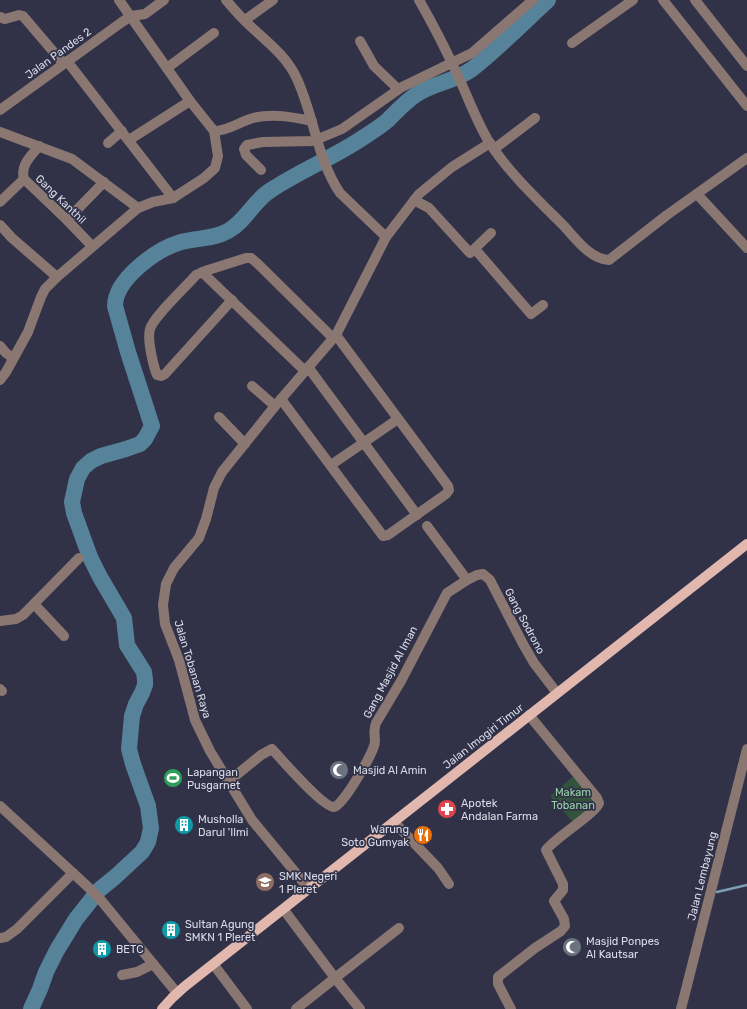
<svg xmlns="http://www.w3.org/2000/svg" width="747" height="1009" viewBox="0 0 747 1009" font-family="Rubik,sans-serif">
<style>
.green{fill:#33533c}
.lines{fill:none;stroke-linecap:round;stroke-linejoin:round}
.stream{stroke:#7e9eb1;stroke-width:2.5}
.river{stroke:#568399;stroke-width:16}
.minor{stroke:#8b7772;stroke-width:10}
.major{stroke:#e2b8ae;stroke-width:10}
.labels{text-anchor:middle;stroke-width:3.5;stroke-linejoin:round;paint-order:stroke}
.street-label{font-size:11px;fill:#dbdcea;stroke:#313248}
.poi-label{font-size:11px;fill:#dbdcea;stroke:#313248;text-anchor:start}
.park-label{font-size:11px;fill:#97d5a7;stroke:#313248}
</style>
<rect width="100%" height="100%" fill="#313248"/>
<!-- green -->
<path class="green" d="M575,775l22,27 -23,21 -24,-27z"/>
<g class="lines">
<!-- stream -->
<path class="stream" d="M717,892l30,-7"/>
<!-- river -->
<path class="river" d="M31,1009l9,-20 6,-17 11,-22 19,-31 23,-29 16,-13 27,-25 6,-10 3,-14 -3,-22 -15,-42 -4,-15 3,-33 4,-12 6,-11 3,-8v-5l-1,-8 -17,-27 -3,-27 -24,-41 -10,-20 -16,-44 -2,-11 5,-23 6,-11 8,-7 10,-5 25,-7 14,-5 5,-5 7,-13 -24,-74 -13,-46c0,-27 42,-57 66,-64 15,-4 33,-3 47,-11 18,-10 26,-31 43,-41 29,-19 61,-32 90,-51 9,-6 19,-12 27,-19 9,-9 18,-19 29,-26 17,-11 39,-13 55,-25 27,-21 51,-46 76,-69"/>
<!-- minor -->
<g class="minor">
<path d="M119,0l71,101 24,30c14,0 25,-9 39,-13 19,-5 39,-1 59,3"/>
<path d="M226,0c6,7 12,14 18,20 19,19 42,34 53,59 17,37 20,80 43,114l46,44"/>
<path d="M419,0c15,26 28,52 40,78 10,22 18,44 30,64 20,31 49,58 75,84 12,13 26,33 45,34l58,-45 80,-57"/>
<path d="M663,0l84,106"/>
<path d="M695,0l52,66"/>
<path d="M0,17l5,2 14,-4 4,1 40,47"/>
<path d="M245,20l28,-20"/>
<path d="M360,41l14,25 24,23"/>
<path d="M572,43l61,-43"/>
<path d="M67,61l106,137"/>
<path d="M167,68l47,-35"/>
<path d="M0,110l122,-88 9,-6 14,-2 19,-14"/>
<path d="M0,132l72,27 66,49"/>
<path d="M129,140l61,-39"/>
<path d="M108,143l14,-12"/>
<path d="M39,146c-8,10 -19,19 -15,33l43,41 25,26"/>
<path d="M494,149l41,-31"/>
<path d="M261,170l-15,-15 -2,-6 3,-4 16,-3 50,-1 29,-12 60,-42 70,-34 61,-53"/>
<path d="M697,194l50,54"/>
<path d="M414,200l15,8 41,45 21,-20"/>
<path d="M0,202l24,-23"/>
<path d="M67,220l37,-38"/>
<path d="M0,225l12,13 45,39"/>
<path d="M475,249l56,65 12,-9"/>
<path d="M202,272l103,99"/>
<path d="M232,300l-67,74 -4,2 -4,-1c-4,-10 -10,-36 -7,-46 4,-13 36,-42 46,-54l9,-4 41,-13h5l6,5 76,75"/>
<path d="M0,346l6,7 7,5"/>
<path d="M308,367l109,148"/>
<path d="M0,380l6,-8 22,-40 13,-35 4,-8 12,-12 81,-69 15,-6 20,-4 31,-20 11,-10 3,-12 -4,-25"/>
<path d="M252,386l23,20"/>
<path d="M281,399l102,137 5,-1 58,-41 3,-4 -1,-4 -112,-151"/>
<path d="M219,417l26,27"/>
<path d="M331,465l67,-46"/>
<path d="M427,526l40,54"/>
<path d="M34,604l30,32"/>
<path d="M0,621l16,-2 7,-4 56,-57"/>
<path d="M0,689l2,2"/>
<path d="M229,781l32,-26 11,-6c9,10 51,58 62,58 9,-1 37,-51 40,-61 3,-7 -2,-13 2,-23l25,-42 46,-88 20,-13 10,-5 6,-1 7,6 33,64 11,19 23,30"/>
<path d="M0,806l87,80 13,13 77,94"/>
<path d="M394,822l44,46 11,16"/>
<path d="M309,889l-57,-69 -42,-69 -15,-31 -16,-60 -14,-36 -2,-19 3,-21 8,-16 25,-30 7,-19 8,-31 8,-16 53,-66 61,-71 50,-98 33,-43 33,-27 38,-24"/>
<path d="M284,910l51,68 -39,31"/>
<path d="M0,938l6,-1 11,-8 56,-56"/>
<path d="M214,965l33,44"/>
<path d="M122,975l15,-3 16,-8"/>
<path d="M360,1009l-25,-31 64,-50"/>
<path d="M511,1009l-13,-25v-7l37,-29 26,-17 4,-5 -1,-7 -10,-18 9,-11v-6l-17,-34c10,-13 49,-36 53,-47l-2,-5 -68,-83"/>
<path d="M681,1009l66,-260"/>
</g>
<!-- major -->
<path class="major" d="M162,1009l10,-11 12,-11 563,-443"/>
</g>
<!-- icons -->
<defs>
<symbol id="mosque-disc" viewBox="-11 -11 22 22"><circle r="9.5" fill="#6b7280" stroke="#313248"/><path d="M3.5-4.9A6 6 0 1 0 3.5 4.9A5 5 0 1 1 3.5-4.9Z" fill="#fff"/></symbol>
<symbol id="stadium-disc" viewBox="-11 -11 22 22"><circle r="9.5" fill="#2e9e5b" stroke="#313248"/><path d="M0-5a6.5 5 0 1 0 0 10a6.5 5 0 1 0 0-10ZM-3.5-1.8h7v3.6h-7Z" fill="#fff"/></symbol>
<symbol id="pharmacy-disc" viewBox="-11 -11 22 22"><circle r="9.5" fill="#e0444e" stroke="#313248"/><path d="M-2-6h4v4h4v4h-4v4h-4v-4h-4v-4h4Z" fill="#fff"/></symbol>
<symbol id="building-disc" viewBox="-11 -11 22 22"><circle r="9.5" fill="#0f9aa8" stroke="#313248"/><path d="M-4-6H4V6H1V3H-1V6H-4ZM-2.5-4.3h1.7v1.8h-1.7ZM.8-4.3h1.7v1.8H.8ZM-2.5-1h1.7V.8h-1.7ZM.8-1h1.7V.8H.8Z" fill="#fff"/></symbol>
<symbol id="restaurant-disc" viewBox="-11 -11 22 22"><circle r="9.5" fill="#e8710a" stroke="#313248"/><path d="M-5-6h1v4h1v-4h1v4h1v-4h1v5L-1.5 .5V6h-2V.5L-5-1ZM5-6V6H3V1.5H1.5Q1.5-4 5-6Z" fill="#fff"/></symbol>
<symbol id="school-disc" viewBox="-11 -11 22 22"><circle r="9.5" fill="#8d6e63" stroke="#313248"/><path d="M0-5L7-2L0 1L-7-2ZM-4 1L0 2.5L4 1V4Q0 6-4 4Z" fill="#fff"/></symbol>
</defs>
<g fill-rule="evenodd">
<use href="#mosque-disc" x="328" y="759" width="22" height="22"/>
<use href="#stadium-disc" x="162" y="767" width="22" height="22"/>
<use href="#pharmacy-disc" x="436" y="798" width="22" height="22"/>
<use href="#building-disc" x="173" y="814" width="22" height="22"/>
<use href="#restaurant-disc" x="412" y="824" width="22" height="22"/>
<use href="#school-disc" x="254" y="871" width="22" height="22"/>
<use href="#building-disc" x="160" y="919" width="22" height="22"/>
<use href="#mosque-disc" x="561" y="936" width="22" height="22"/>
<use href="#building-disc" x="91" y="938" width="22" height="22"/>
</g>
<g class="labels">
<!-- street labels -->
<g class="street-label">
<text transform="translate(58 53) rotate(-36)" y="4">Jalan Pandes 2</text>
<text transform="translate(61 199) rotate(44)" y="4">Gang Kanthil</text>
<text transform="translate(525 621) rotate(62)" y="4">Gang Sodrono</text>
<text transform="translate(193 669) rotate(73)" y="4">Jalan Tobanan Raya</text>
<text transform="translate(390 672) rotate(-62)" y="4">Gang Masjid Al Iman</text>
<text transform="translate(483 736) rotate(-38)" y="4">Jalan Imogiri Timur</text>
<text transform="translate(702 876) rotate(-76)" y="4">Jalan Lembayung</text>
</g>
<!-- poi labels -->
<g class="poi-label">
<text x="353" y="774">Masjid Al Amin</text>
<text x="187" y="776">Lapangan<tspan x="187" dy="13">Pusgarnet</tspan></text>
<text x="461" y="807">Apotek<tspan x="461" dy="13">Andalan Farma</tspan></text>
<text x="198" y="823">Musholla<tspan x="198" dy="13">Darul 'Ilmi</tspan></text>
<text x="409" y="833" text-anchor="end">Warung<tspan x="409" dy="13">Soto Gumyak</tspan></text>
<text x="279" y="880">SMK Negeri<tspan x="279" dy="13">1 Pleret</tspan></text>
<text x="185" y="928">Sultan Agung<tspan x="185" dy="13">SMKN 1 Pleret</tspan></text>
<text x="586" y="945">Masjid Ponpes<tspan x="586" dy="13">Al Kautsar</tspan></text>
<text x="116" y="953">BETC</text>
</g>
<!-- park labels -->
<g class="park-label">
<text x="573" y="796">Makam<tspan x="573" dy="13">Tobanan</tspan></text>
</g>
</g>
</svg>
